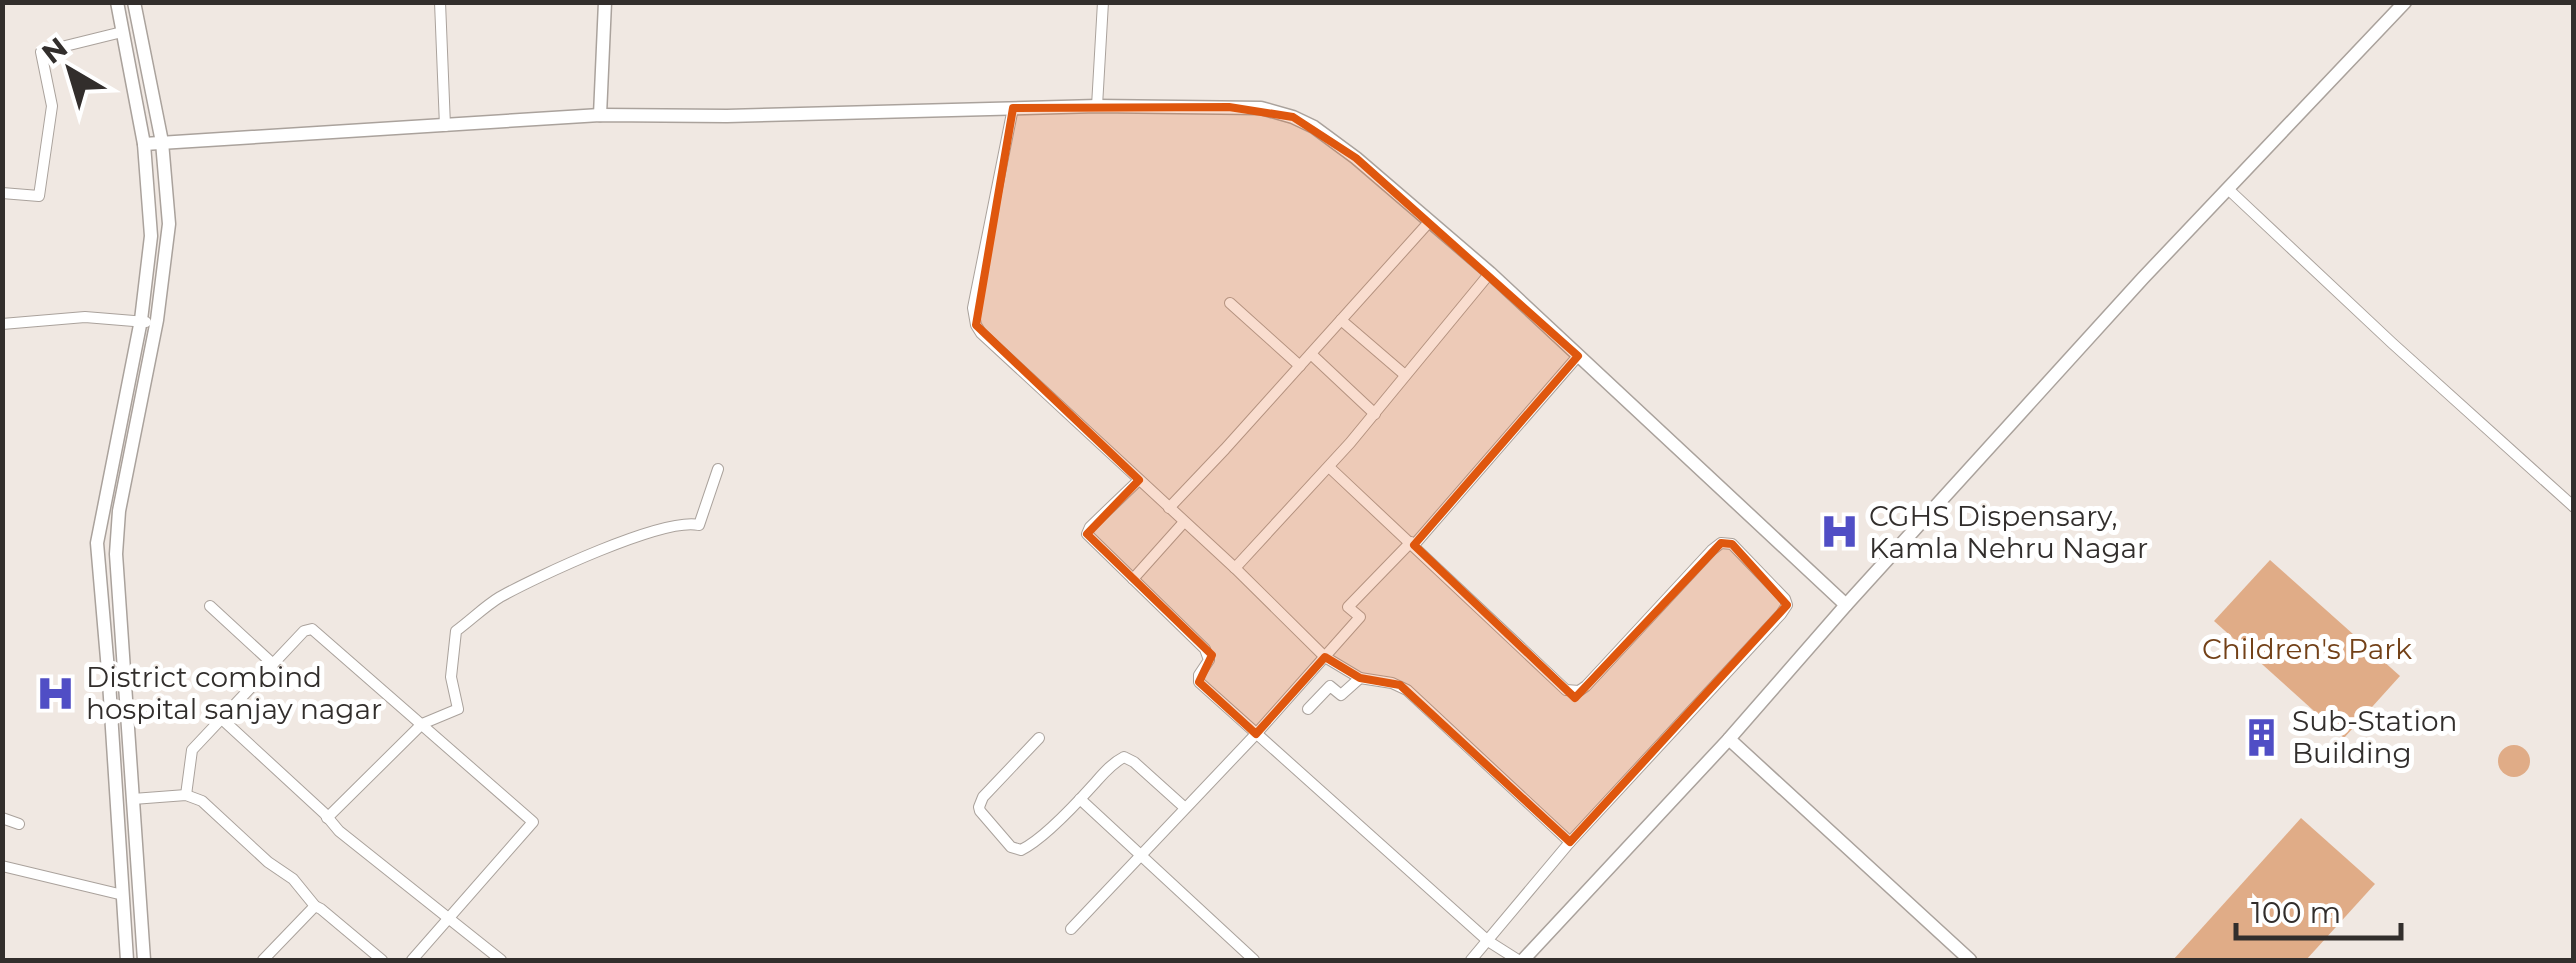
<svg xmlns="http://www.w3.org/2000/svg" width="2576" height="963" viewBox="0 0 2576 963" font-family="Montserrat,sans-serif">
<style>
.green{fill:#e0ac87}
.lines{fill:none;stroke-linecap:round;stroke-linejoin:round}
.minor-casing{stroke:#aaa29c;stroke-width:12}
.tertiary-casing{stroke:#aaa29c;stroke-width:15}
.minor{stroke:#fff;stroke-width:10}
.tertiary{stroke:#fff;stroke-width:12}
.marked{fill:#df570e;fill-opacity:0.2;stroke:#df570e;stroke-width:8;stroke-linejoin:round}
.labels{text-anchor:middle;stroke-width:10;stroke-linejoin:round;paint-order:stroke}
.poi-label{font-size:28px;fill:#322e2c;stroke:#fff;text-anchor:start}
.park-label{font-size:28px;fill:#734118;stroke:#fff}
</style>
<rect width="100%" height="100%" fill="#f0e8e2"/>
<!-- green -->
<g class="green">
<path d="M2270,560l130,116 -56,62 -130,-117z"/>
<circle cx="2514" cy="761" r="16"/>
<path d="M2301,818l74,66 -69,76h-133z"/>
</g>
<g class="lines">
<defs>
<g id="minor">
<path d="M440,2l5,124"/>
<path d="M1097,106l6,-104"/>
<path d="M1013,108l-40,200 3,17 5,8 254,235 90,89 35,21 32,5 15,7 163,152"/>
<path d="M2228,189l164,154 182,164"/>
<path d="M2,193l37,3 13,-90 -11,-54 81,-20"/>
<path d="M1230,303l70,63"/>
<path d="M1341,320l64,55"/>
<path d="M2,324l83,-7 61,5"/>
<path d="M1311,354l64,60"/>
<path d="M1329,467l237,223 13,1 7,-5 126,-136 9,-7 11,1 53,55 2,6 -6,9 -211,228 -99,118"/>
<path d="M1139,480l-49,47 -3,7 118,115 4,11 -10,15v7l289,259 30,19"/>
<path d="M1169,508l56,-59 205,-228"/>
<path d="M1414,545l164,-189"/>
<path d="M1235,568l115,-125 140,-170"/>
<path d="M1133,579l51,-57"/>
<path d="M210,606l63,58"/>
<path d="M1308,709l22,-23 11,9 19,-17"/>
<path d="M223,720l101,93 15,18 162,129"/>
<path d="M1039,738l-56,59 -4,10 1,4 31,36 10,3c23,-11 55,-46 73,-66 9,-10 18,-21 30,-27l10,5 50,45"/>
<path d="M186,795l6,-45 112,-119 8,-2 221,193 -121,138"/>
<path d="M133,799l53,-4 16,6 66,61 25,17 22,27 6,3 61,51"/>
<path d="M1080,799l174,161"/>
<path d="M2,818l17,6"/>
<path d="M327,818l95,-94 36,-15 -7,-32 5,-46c15,-11 29,-25 44,-34 36,-20 163,-80 199,-72l19,-56"/>
<path d="M2,866l121,29"/>
<path d="M1071,929l185,-195 104,-117 -12,-10 63,-65"/>
<path d="M263,960l52,-54"/>
</g>
<g id="tertiary">
<path d="M117,2l27,142 7,92 -10,84 -44,223 12,139 18,278"/>
<path d="M134,2l28,140 7,82 -12,96 -38,191 -3,43 28,406"/>
<path d="M600,115l5,-113"/>
<path d="M144,144l456,-29 127,1 370,-10 164,2 32,9 21,10 42,31 134,115 356,332"/>
<path d="M1729,739l241,221"/>
<path d="M1523,960l206,-221 117,-134 297,-327 262,-276"/>
</g>
</defs>
<!-- minor casing -->
<use href="#minor" class="minor-casing"/>
<!-- tertiary casing -->
<use href="#tertiary" class="tertiary-casing"/>
<!-- minor -->
<use href="#minor" class="minor"/>
<!-- tertiary -->
<use href="#tertiary" class="tertiary"/>
</g>
<!-- marked area -->
<path class="marked" d="M1229,107l64,10 63,41 222,198 -164,189 161,153 146,-155 11,1 55,61 -217,237 -170,-157 -40,-7 -35,-21 -69,77 -57,-52 13,-27 -125,-121 52,-54 -163,-155 37,-217z"/>
<!-- icons -->
<defs>
<symbol id="hospital-bare" viewBox="-9 -9 18 18"><path d="M-5-5h3v3.5h4V-5h3V5h-3V1.5h-4V5h-3Z" fill="#504ec5" stroke="#fff" stroke-width="2.5" paint-order="stroke"/></symbol>
<symbol id="building-bare" viewBox="-9 -9 18 18"><path d="M-4-6H4V6H1V3H-1V6H-4ZM-2.5-4.3h1.7v1.8h-1.7ZM.8-4.3h1.7v1.8H.8ZM-2.5-1h1.7V.8h-1.7ZM.8-1h1.7V.8H.8Z" fill="#504ec5" stroke="#fff" stroke-width="2.5" paint-order="stroke"/></symbol>
</defs>
<g fill-rule="evenodd">
<use href="#hospital-bare" x="1812" y="504" width="55" height="55"/>
<use href="#hospital-bare" x="28" y="666" width="55" height="55"/>
<use href="#building-bare" x="2234" y="710" width="55" height="55"/>
</g>
<g class="labels">
<!-- poi labels -->
<g class="poi-label">
<text x="1869" y="526">CGHS Dispensary,<tspan x="1869" dy="32">Kamla Nehru Nagar</tspan></text>
<text x="86" y="687">District combind<tspan x="86" dy="32">hospital sanjay nagar</tspan></text>
<text x="2292" y="731">Sub-Station<tspan x="2292" dy="32">Building</tspan></text>
</g>
<!-- park labels -->
<g class="park-label">
<text x="2307" y="659">Children's Park</text>
</g>
</g>
<!-- border -->
<rect width="2576" height="963" fill="none" stroke="#322e2c" stroke-width="10"/>
<!-- north arrow -->
<g transform="translate(70 70) rotate(322)" stroke="#ffffff" stroke-width="8" paint-order="stroke">
<path d="M0-8L18 38L0 25L-18 38Z" fill="#322e2c"/>
<text y="-15" font-size="28" font-weight="bold" text-anchor="middle" fill="#322e2c">N</text>
</g>
<!-- scale -->
<path d="M2236 923v15h165v-15" fill="none" stroke="#322e2c" stroke-width="5"/>
<text x="2251" y="923" font-size="30" fill="#322e2c" stroke="#ffffff" stroke-width="8" paint-order="stroke">100 m</text>
</svg>
